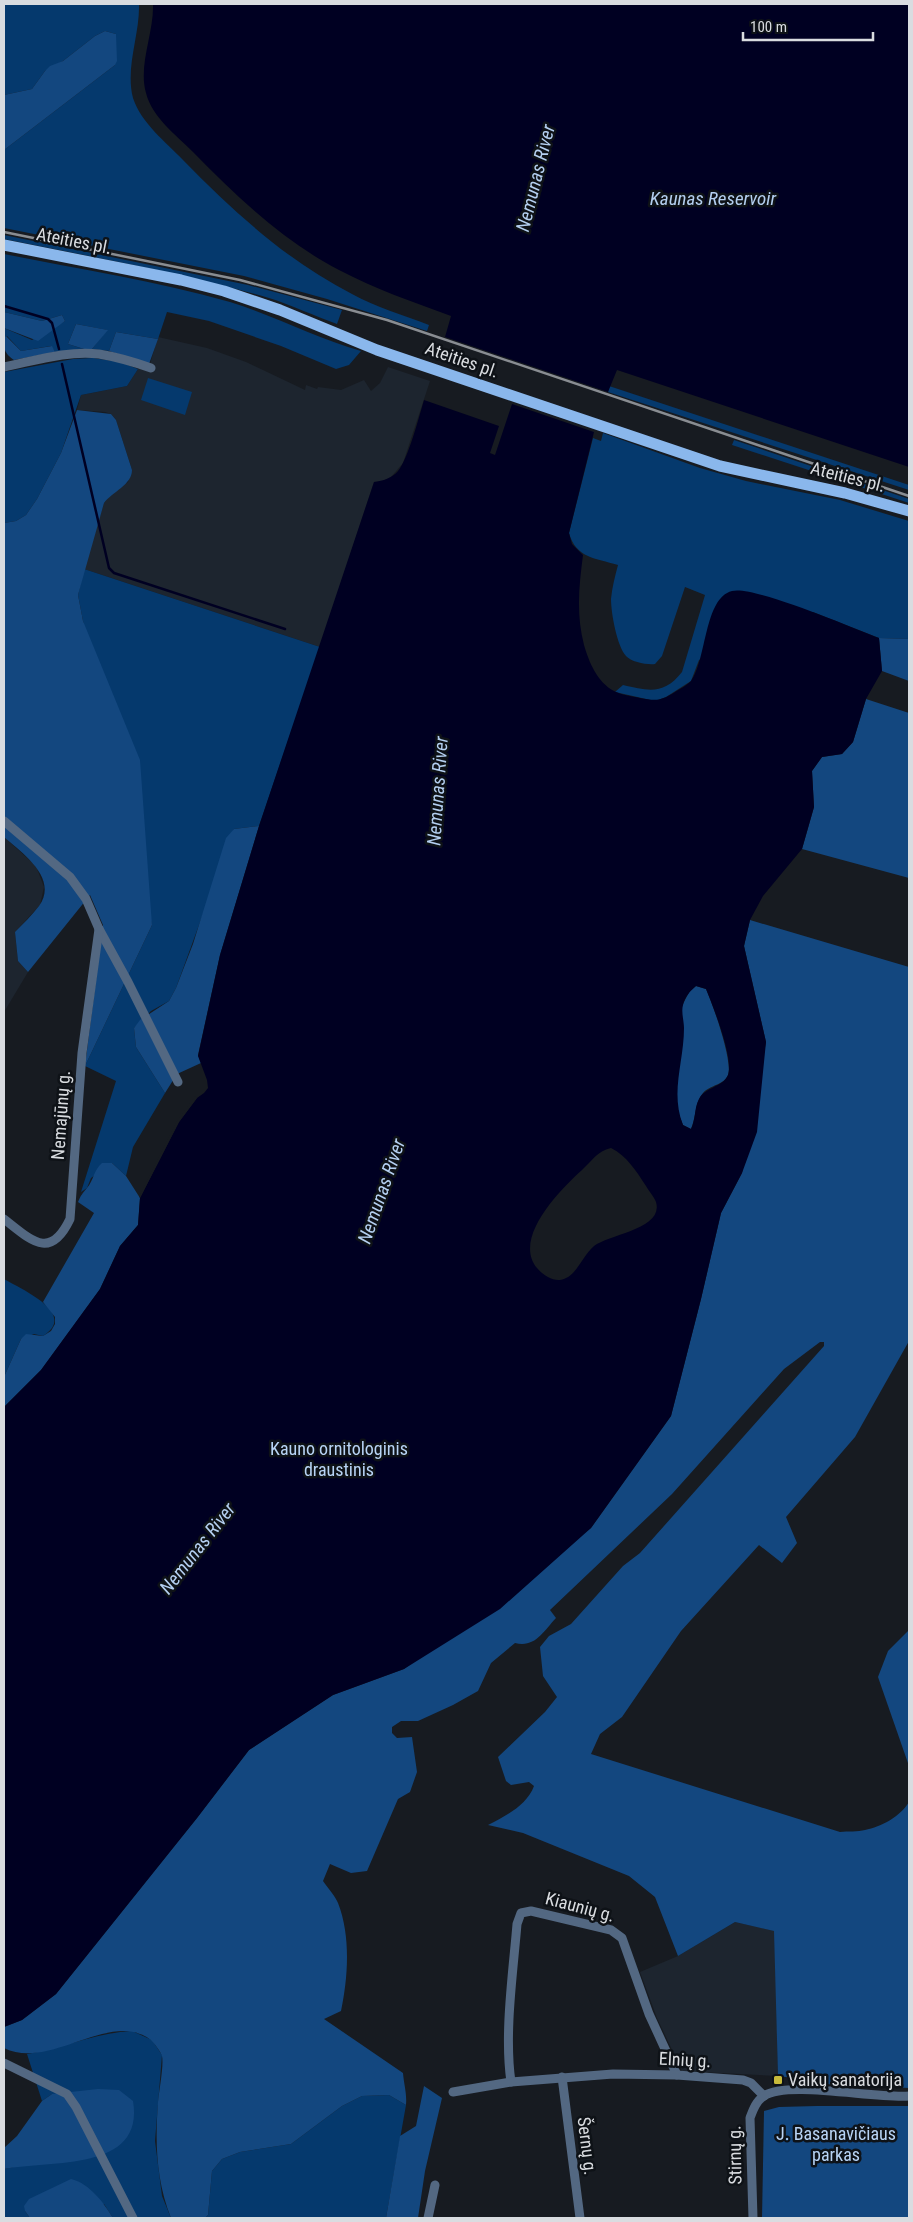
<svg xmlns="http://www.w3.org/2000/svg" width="913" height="2222" viewBox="0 0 913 2222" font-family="'Roboto Condensed',sans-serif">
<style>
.built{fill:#1d252f}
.green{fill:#05396d}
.forest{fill:#13477f}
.water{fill:#002;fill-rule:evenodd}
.pier{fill:#171b21}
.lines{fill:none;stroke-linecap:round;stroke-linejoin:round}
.stream{stroke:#002;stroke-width:2.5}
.minor{stroke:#536882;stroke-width:9}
.major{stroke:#8ab7ec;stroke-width:11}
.rail{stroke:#898d92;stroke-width:2.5}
.poi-dot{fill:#c8bb3b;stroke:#0e1217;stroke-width:2}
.labels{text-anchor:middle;stroke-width:5;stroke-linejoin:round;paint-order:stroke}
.street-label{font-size:18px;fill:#d9dce0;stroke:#0e1217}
.park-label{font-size:18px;fill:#b8d4f5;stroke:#0e1217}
.poi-label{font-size:18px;fill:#d9dce0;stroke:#0e1217;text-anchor:start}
.water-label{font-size:19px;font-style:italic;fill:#b4cff0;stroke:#0e1217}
</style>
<rect width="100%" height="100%" fill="#171b21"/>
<!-- built -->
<g class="built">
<path d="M158,337l49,11 39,14 59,28 1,-5 11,4 1,-2 23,3 23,-10 7,11 9,-8 8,-16 42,14 -27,82 -12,14 -8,4 -9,1 -54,165 -236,-78 20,-66 5,-7 19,-14 4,-12 -16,-50 -5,-6 -6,-2 -28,-2 4,-15 46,-9 11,-17 12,-5z"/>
<path d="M4,837l32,29 8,21 -4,18 -25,27 3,29 10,11 -24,40z"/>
<path d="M735,1922l40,9 3,145 -96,-5 -25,-53 -17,-46 38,-16z"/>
</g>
<!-- green -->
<g class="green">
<path d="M4,4h135c1,31 -14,63 -6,94 8,25 33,44 50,62 51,52 103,100 169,134 24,13 51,21 77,31l-2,6 -100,-32 -83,-23 -240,-48v-78l111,-85 1,-31 -11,-3 -10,5 -32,25 -18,10 -13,18 -28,6z"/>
<path d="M4,235l244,50 94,25 -5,14c-23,-8 -45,-19 -68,-26 -87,-25 -176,-41 -265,-59z"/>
<path d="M4,254c75,15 152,27 226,48 45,14 86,36 131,49l-12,14 -13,4 -55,-23 -72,-25 -42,-9 -9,27 -42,-7 -7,19 -17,-2 15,-19 -31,-6 -8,20 16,5 -29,3 -4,-6 -30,5 -14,-15 -3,2v-10l28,12 33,-19 -3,-6 -20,6 -38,-9z"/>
<path d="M93,358l27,4 18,7 -11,17 -46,9 -20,58 -24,46 -11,16 -10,6 -12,2v-151l69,-13z"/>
<path d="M148,378l44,14 -7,23 -44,-15z"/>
<path d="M609,386l300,99v5l-301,-98z"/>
<path d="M603,433l97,35 46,13 94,19 69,21v118l-30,-1 -66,-26 -114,48 -8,21 -25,16 -11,4 -40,-9 8,-7c26,6 41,10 59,-13l23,-77 -20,-8 -23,69 -7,8c-8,1 -24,-2 -29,-8 -9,-10 -15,-43 -15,-57 1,-11 4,-23 7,-34 -23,-7 -42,-7 -49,-32l24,-95 8,3z"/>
<path d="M734,440l175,59v4l-177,-58z"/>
<path d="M84,569l236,78 -61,179 -25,3 -58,159 -7,13 -18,10 -17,17 2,19 29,46 -32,54 -7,29 -14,-13 -21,15 -4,10 -6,4 35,-111 -31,-15 67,-141 -69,-304 -5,-26z"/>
<path d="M4,1279c17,10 75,35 39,57l-9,-2 -13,5 -17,38z"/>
<path d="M132,2031l20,9 10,15 -7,86 7,55 9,22h-58l-9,-14 -79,7 5,7h-26v-49l24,-5 24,-70 -10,7 -15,-47c35,-6 69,-21 105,-23z"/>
<path d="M389,2095l17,10 -20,113h-181l3,-3 4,-44 10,-12 18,-7 51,-8 51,-38 20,-10z"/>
</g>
<!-- forest -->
<g class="forest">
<path d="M105,31l11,3 1,27 -2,4 -111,85v-55l28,-6 13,-18 5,-5 13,-5 32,-25z"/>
<path d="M4,312l38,9 20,-6 3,6 -27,20 -34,-13z"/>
<path d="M76,324l32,6 -16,19h-8l-16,-5z"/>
<path d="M116,332l42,7 -9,25 -40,-13z"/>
<path d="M6,336l15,15 31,-5 3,6 -41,8c-10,-7 -10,-11 -10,-22z"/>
<path d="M77,410l34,4 5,6 16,50c0,15 -20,22 -28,33l-26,92 5,26 57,139 12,165 -67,141 18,-141 -13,-30 -62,77 -10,-11 -3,-29c8,-8 17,-17 24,-26 20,-28 -17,-53 -35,-69v-314l12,-2 10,-6 11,-16 24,-46z"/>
<path d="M879,638l30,1v42l-27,-10z"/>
<path d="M866,699l43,14v165l-107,-29 12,-42 -2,-36 10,-14 20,-3 11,-12z"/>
<path d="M259,826l-39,129 -22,100 3,8 -24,11 -12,19 -29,-46 -2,-19 6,-8 29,-19 7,-13 17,-44 33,-106 8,-9z"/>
<path d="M750,920l159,47v374l-54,96 -69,80 11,26 -15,20 -23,-18 -78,86 -59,86 -22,17 -9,20 249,78c8,-1 18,0 25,-2 16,-3 36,-14 44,-28v286l-105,-5 -11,-5 -15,-2 -4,-145 -39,-9 -57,34 -23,-59 -26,-21 -106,-43 -35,-8c18,-9 39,-20 46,-39l-5,-4 -18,3 -5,-4 -8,-24 47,-45 12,-15 -14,-21 -3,-29 9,-11 22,-12 52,-58 17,-13 184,-207v-4h-4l-36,27 -112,125 -122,116 6,8c-13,14 -21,30 -41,25l-24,20 -13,28 -25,14 -35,16h-17l-9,6v6l5,5 15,-1 5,35 -7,20 -12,7 -31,72 -16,2 -21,-9 -7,17c5,7 12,15 15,22 13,33 10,75 3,108l-17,8 79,54c1,12 4,20 3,32l-17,-10 -27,1 -20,10 -51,38 -51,8 -18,7 -10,12 -4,44 -3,3h-34c-15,-38 -16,-75 -13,-116 1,-11 6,-37 4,-46 -1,-4 -8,-13 -11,-16 -41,-31 -101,31 -147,8v-21l18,-7 34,-26 141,-176 52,-68 84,-55 71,-26 187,-141 80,-112 30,-117 20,-86 21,-40 24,-131 -22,-96z"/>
<path d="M696,986l10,3c7,16 27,72 22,86 -4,10 -18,10 -25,18 -8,8 -7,25 -12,36l-8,-4 -5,-13 -2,-20 6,-86 7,-14z"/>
<path d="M102,1163h10l14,13 14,22 -2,27 -18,21 -20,43 -59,81 -37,37v-30l17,-38 5,-5 17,2 8,-5 4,-7v-7l-12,-15 51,-89 -16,-11c3,-7 4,-8 9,-14 7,-8 6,-17 15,-25z"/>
<path d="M909,1630v136l-31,-89 10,-26z"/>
<path d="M424,2086l18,12 -17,73 -7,47h-32l14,-82 16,-10z"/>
<path d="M98,2089l21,1 14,11c12,71 -82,59 -129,68v-21l13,-12 25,-35 10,-7z"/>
<path d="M817,2106h92v112h-147l2,-107 15,-4z"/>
<path d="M71,2179c18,4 33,24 42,39h-83l-5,-7 -1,-5 5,-7z"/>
</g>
<!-- water -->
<g class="water">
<path d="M153,4h756v463l-292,-97 -9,22 -163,-55 6,-21c-38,-14 -76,-27 -112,-46 -56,-29 -102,-73 -146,-118 -17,-17 -41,-35 -47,-59 -8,-28 8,-60 7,-89z"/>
<path d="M424,400l75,26 -9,27 5,2 17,-51 82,28 -25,101 3,11 11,11c-4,31 -7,59 1,90 5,17 13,37 30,46 7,4 18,5 26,7 16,3 21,3 35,-6 5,-3 12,-7 16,-11 16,-22 13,-83 41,-90 21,-6 121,37 147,47l3,33 -16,28 -13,43 -11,12 -20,3 -10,14 2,36 -12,42 -39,47 -13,24 -6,26 22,96 -9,90 -15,41 -21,40 -20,86 -30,117 -80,112 -91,81 -96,60 -71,26 -84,55 -52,68 -141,176 -34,26 -18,7v-620l37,-37 59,-81 20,-43 18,-21 2,-27 39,-76 18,-24 7,-5 4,-5 -1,-8 -9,-24 22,-101 39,-129 115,-344c9,-1 18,-4 24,-11 10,-12 21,-54 26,-71zM696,986l10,3c7,17 28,70 22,86 -5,12 -23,12 -29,24 -5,9 -3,20 -8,30l-8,-4c-13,-33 1,-63 1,-97 0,-7 -3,-16 -1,-23 2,-8 7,-14 13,-19zM611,1148c16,8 25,23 35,38 3,5 8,11 10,16 8,27 -47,32 -62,44 -12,10 -18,32 -34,34 -8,1 -18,-6 -23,-12 -25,-30 24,-79 45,-98 10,-9 15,-19 29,-22z"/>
</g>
<!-- pier -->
<path class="pier" d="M195,1096l2,2 -18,24 -39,76 -1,-2 38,-75z"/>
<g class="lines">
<!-- stream -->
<g class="stream">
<path d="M4,306l44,13 4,4 7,26"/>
<path d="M62,364l47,204 5,5 171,56"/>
</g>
<!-- minor -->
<g class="minor">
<path d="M4,367c30,-6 64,-17 95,-13 18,3 35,8 52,14"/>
<path d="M4,821l66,56 16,22 13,30 29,53 50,100"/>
<path d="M4,1219c27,21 46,42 66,0l12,-166 17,-124"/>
<path d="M4,2063l63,31 9,13 57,111"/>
<path d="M562,2077l18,141"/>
<path d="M511,2082c-7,-48 2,-109 6,-158l4,-11 10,-2 80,19 11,8 27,76 28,61"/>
<path d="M453,2092l58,-10 102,-8 64,1 66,5 8,3 13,13"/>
<path d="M428,2218l7,-33"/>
<path d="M753,2218l-3,-100c3,-8 6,-17 14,-22 23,-16 112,3 145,0"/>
</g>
<!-- major -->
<path class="major" d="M4,245l177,35 43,11 56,19 97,40 343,116 125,27 64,18"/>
<!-- rail -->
<path class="rail" d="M4,232l236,48 147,40 522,176"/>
</g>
<!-- markers -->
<rect class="poi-dot" x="773" y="2075" width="10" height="10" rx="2.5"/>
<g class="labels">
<!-- street labels -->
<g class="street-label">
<text transform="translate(74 241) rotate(11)" y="6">Ateities pl.</text>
<text transform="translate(462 360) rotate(19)" y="6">Ateities pl.</text>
<text transform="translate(848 477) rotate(14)" y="6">Ateities pl.</text>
<text transform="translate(61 1115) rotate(-86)" y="6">Nemajūnų g.</text>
<text transform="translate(580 1907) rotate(15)" y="6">Kiaunių g.</text>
<text transform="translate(685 2060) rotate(3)" y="6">Elnių g.</text>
<text transform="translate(587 2146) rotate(83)" y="6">Šernų g.</text>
<text transform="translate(735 2155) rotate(-91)" y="6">Stirnų g.</text>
</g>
<!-- park labels -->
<g class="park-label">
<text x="339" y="1455">Kauno ornitologinis<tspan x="339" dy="21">draustinis</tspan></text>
<text x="836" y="2140">J. Basanavičiaus<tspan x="836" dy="21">parkas</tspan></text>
</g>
<!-- poi labels -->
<g class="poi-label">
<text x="788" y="2086">Vaikų sanatorija</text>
</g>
<!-- water labels -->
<g class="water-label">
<text transform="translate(535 178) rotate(-76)" y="7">Nemunas River</text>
<text x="713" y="205">Kaunas Reservoir</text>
<text transform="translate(437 791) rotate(-86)" y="7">Nemunas River</text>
<text transform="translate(381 1191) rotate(-71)" y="7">Nemunas River</text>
<text transform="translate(197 1548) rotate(-52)" y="7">Nemunas River</text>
</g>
</g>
<!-- border -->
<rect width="913" height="2222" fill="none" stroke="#d9dce0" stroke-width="10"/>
<!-- scale -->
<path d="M743 32v8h130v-8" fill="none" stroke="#d9dce0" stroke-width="2.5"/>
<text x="750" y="32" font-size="15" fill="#d9dce0" stroke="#0e1217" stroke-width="4" paint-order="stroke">100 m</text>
</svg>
